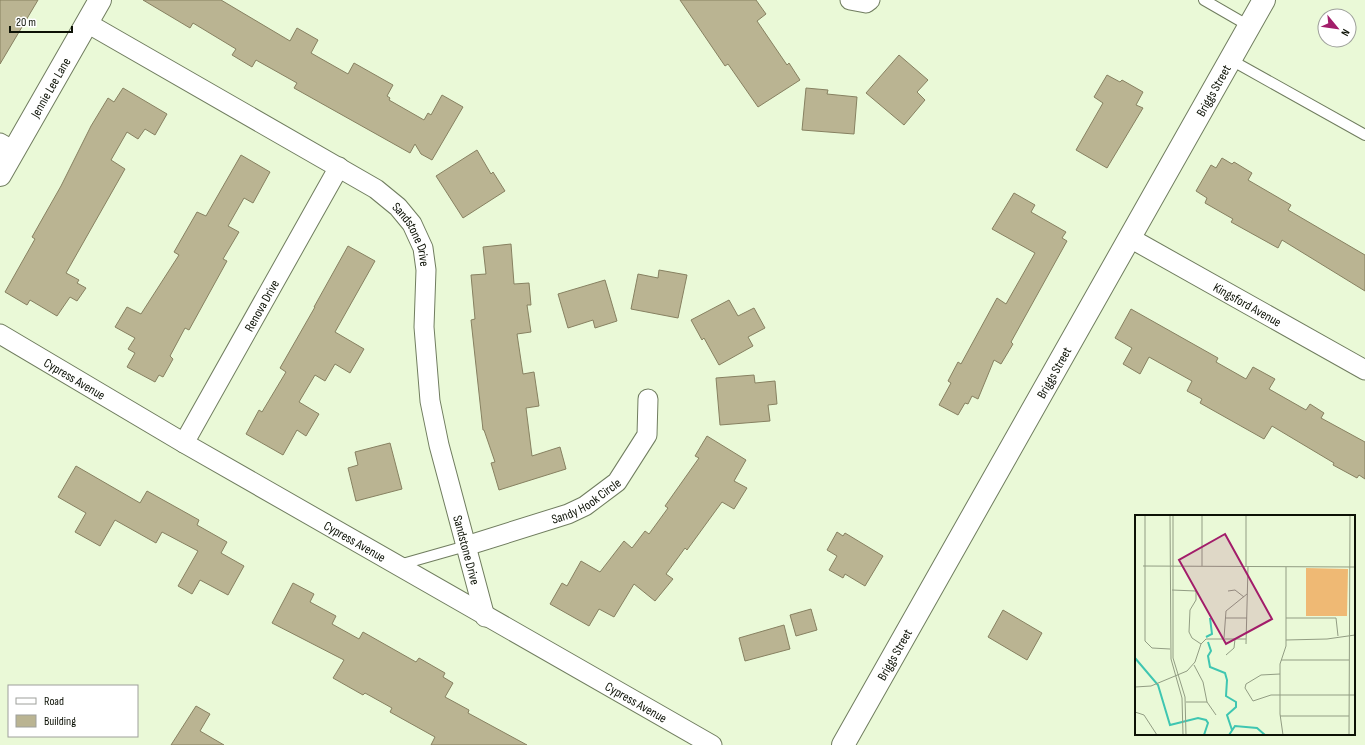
<svg xmlns="http://www.w3.org/2000/svg" width="1365" height="745" viewBox="0 0 1365 745" font-family="'Sofia Sans Condensed',sans-serif">
<style>
.building{fill:#bab492;stroke:#878161}
.lines{fill:none;stroke-linecap:round;stroke-linejoin:round}
.lane-casing{stroke:#707d5f;stroke-width:12}
.street-casing{stroke:#707d5f;stroke-width:21}
.secondary-casing{stroke:#707d5f;stroke-width:24}
.lane{stroke:#fff;stroke-width:10}
.street{stroke:#fff;stroke-width:19}
.secondary{stroke:#fff;stroke-width:22}
.labels{text-anchor:middle;stroke-width:3.5;stroke-linejoin:round;paint-order:stroke}
.street-label{font-size:13px;fill:#0d1206;stroke:#fff}
.inset-river{fill:none;stroke:#3fc6b1;stroke-width:2}
.inset-road{fill:none;stroke:#929d83;stroke-width:1}
.view{fill:#a21d6a;fill-opacity:0.15;stroke:#a21d6a;stroke-width:2}
.inset-edge{fill:none;stroke:#0d1206;stroke-width:2}
</style>
<rect width="100%" height="100%" fill="#eaf9d7"/>
<!-- building -->
<g class="building">
<path d="M0,0h38l-38,64z"/>
<path d="M143,0h78l69,41 7,-13 21,12 -7,13 37,21 6,-11 39,22 -6,11 3,2 -1,2 35,20 4,-7 3,2 11,-20 21,12 -31,53 -11,-6 -6,-10 -5,9 -116,-65 3,-5 -41,-23 -4,7 -20,-12 4,-6 -43,-26 -3,5z"/>
<path d="M680,0h76l10,14 -9,7 30,44 2,-2 11,17 -42,27 -30,-43 -3,2z"/>
<path d="M899,55l29,25 -11,12 8,8 -21,25 -38,-32z"/>
<path d="M1107,75l13,7 2,-2 21,12 -7,13 7,3 -36,60 -31,-18 27,-47 -9,-6z"/>
<path d="M123,88l44,26 -12,21 -10,-6 -7,10 -11,-7 -16,28 14,9 -59,104 13,7 -2,3 9,5 -9,13 -7,-4 -13,19 -27,-16 -3,5 -22,-13 30,-53 -3,-2 29,-51 30,-60 17,-28 6,4z"/>
<path d="M806,88l22,2 -1,4 30,3 -3,37 -52,-4z"/>
<path d="M477,150l14,24 2,-2 12,19 -42,27 -27,-42z"/>
<path d="M241,155l29,17 -17,31 -9,-5 -16,28 11,6 -16,27 4,2 -38,69 -4,-2 -15,28 3,3 -10,18 -4,-2 -4,7 -28,-15 8,-14 -7,-4 7,-11 -20,-11 12,-20 14,7 38,-59 -5,-3 23,-40 9,4z"/>
<path d="M1222,158l10,6 2,-2 18,11 -4,7 43,25 -3,5 77,45v36l-83,-51 -4,8 -47,-26 2,-3 -28,-16 2,-5 -11,-7 15,-26 5,3z"/>
<path d="M1014,193l21,12 -4,7 35,20 -4,6 5,3 -56,101 2,2 -12,20 -7,-4 -16,39 -6,-3 -4,8 -3,-1 -7,12 -19,-10 12,-22 -3,-2 10,-19 3,2 36,-66 9,6 29,-51 -43,-24z"/>
<path d="M511,244l3,40 15,-1 2,22h-4l4,27 -14,2 6,40 11,-2 5,34 -13,2 6,48 28,-9 6,22 -67,21 -8,-27 4,-1 -11,-32h-1l-12,-110 4,-1 -4,-44 15,-1 -3,-27z"/>
<path d="M348,246l27,15 -40,71 29,17 -14,24 -15,-9 -10,17 -10,-6 -16,27 20,12 -13,22 -9,-6 -14,25 -37,-21 13,-24 3,2 24,-40 -6,-4 35,-61h-1z"/>
<path d="M659,270l28,5 -9,43 -47,-9 7,-35 20,4z"/>
<path d="M605,280l12,41 -22,7 -2,-8 -25,8 -10,-34z"/>
<path d="M729,300l9,16 16,-8 11,20 -17,9 5,9 -34,19 -15,-27 -2,2 -11,-20z"/>
<path d="M1131,309l87,49 -2,4 30,17 7,-12 22,12 -6,10 37,21 4,-6 14,9 -3,5 44,24v37l-6,-4 -2,3 -24,-13 1,-2 -62,-37 -8,13 -64,-36 2,-4 -15,-8 5,-10 -43,-24 -9,17 -17,-10 9,-16 -17,-10z"/>
<path d="M754,375l1,8 20,-2 2,23 -9,1 2,16 -50,4 -4,-47z"/>
<path d="M707,436l39,24 -12,21 13,7 -13,21 -12,-7 -35,48 -2,-2 -19,26 7,5 -18,22 -21,-17 -20,33 -15,-8 -10,17 -39,-22 12,-21 5,3 14,-25 19,11 24,-31 8,7 13,-17 4,3 19,-26 -3,-2 34,-48 -4,-2z"/>
<path d="M390,443l12,46 -46,12 -8,-33 10,-3 -3,-13z"/>
<path d="M76,466l64,37 7,-12 52,29 -2,5 30,17 -6,11 23,13 -16,29 -28,-15 -8,14 -14,-8 20,-35 -36,-19 -6,11 -41,-23 -15,26 -25,-14 11,-19 -28,-16z"/>
<path d="M837,532l6,4 2,-3 38,23 -18,30 -20,-12 -2,4 -14,-8 8,-14 -10,-6z"/>
<path d="M293,583l21,11 -4,8 26,14 -4,8 27,15 4,-7 53,30 3,-4 26,15 -2,4 10,6 -8,14 24,13 -1,3 59,32h-96l4,-8 -45,-25 2,-4 -27,-15 -2,2 -30,-17 11,-18 -72,-37z"/>
<path d="M811,609l6,21 -21,6 -6,-21z"/>
<path d="M1003,610l39,23 -15,27 -39,-23z"/>
<path d="M784,625l6,24 -45,12 -6,-23z"/>
<path d="M196,706l14,8 -10,17 24,14h-53z"/>
</g>
<g class="lines">
<defs>
<g id="lane">
<path d="M1204,0l45,26"/>
<path d="M1231,60l134,75"/>
<path d="M399,565l67,-19"/>
</g>
<g id="street">
<path d="M850,0l16,3 4,-3"/>
<path id="s1" d="M87,23l289,166 22,18 14,17 11,24 3,22 -2,57 6,74 9,44 46,172"/>
<path d="M0,143l14,8"/>
<path id="s2" d="M1130,238l235,132"/>
<path id="s3" d="M0,334l184,109 528,302"/>
<path id="s4" d="M184,443l155,-276"/>
<path id="s5" d="M466,546l102,-32 17,-8 32,-24 30,-47 1,-36"/>
</g>
<g id="secondary">
<path id="s6" d="M0,175l100,-175"/>
<path id="s7" d="M843,745l421,-745"/>
</g>
</defs>
<!-- lane casing -->
<use href="#lane" class="lane-casing"/>
<!-- street casing -->
<use href="#street" class="street-casing"/>
<!-- secondary casing -->
<use href="#secondary" class="secondary-casing"/>
<!-- lane -->
<use href="#lane" class="lane"/>
<!-- street -->
<use href="#street" class="street"/>
<!-- secondary -->
<use href="#secondary" class="secondary"/>
</g>
<g class="labels">
<!-- street labels -->
<g class="street-label">
<text dy="5" stroke="none"><textPath href="#s6" startOffset="101">Jennie Lee Lane</textPath></text>
<text dy="5" stroke="none"><textPath href="#s7" startOffset="752">Briggs Street</textPath></text>
<text dy="5" stroke="none"><textPath href="#s1" startOffset="393">Sandstone Drive</textPath></text>
<text dy="5" stroke="none"><textPath href="#s2" startOffset="135">Kingsford Avenue</textPath></text>
<text dy="5" stroke="none"><textPath href="#s4" startOffset="158">Renova Drive</textPath></text>
<text dy="5" stroke="none"><textPath href="#s7" startOffset="428">Briggs Street</textPath></text>
<text dy="5" stroke="none"><textPath href="#s3" startOffset="87">Cypress Avenue</textPath></text>
<text dy="5" stroke="none"><textPath href="#s5" startOffset="129">Sandy Hook Circle</textPath></text>
<text dy="5" stroke="none"><textPath href="#s3" startOffset="411">Cypress Avenue</textPath></text>
<text dy="5" stroke="none"><textPath href="#s1" startOffset="717">Sandstone Drive</textPath></text>
<text dy="5" stroke="none"><textPath href="#s7" startOffset="104">Briggs Street</textPath></text>
<text dy="5" stroke="none"><textPath href="#s3" startOffset="735">Cypress Avenue</textPath></text>
</g>
</g>
<!-- overview -->
<g transform="translate(1135 515)">
<rect width="220" height="220" fill="#eaf9d7"/>
<path d="M171,53l42,1 -1,47h-41z" fill="#efb974"/>
<path class="inset-river" d="M71,122l6,-3 -2,-16M73,127l3,9 -3,5 2,11 15,6 2,7 -1,16 10,6v5l-9,8 5,15M0,143l23,27 12,40 28,-7 8,2 2,3 -4,12M94,220l6,-9 22,2 8,7"/>
<path class="inset-road" d="M10,0v126l7,7 18,1M35,0l1,144 11,39 1,37M38,0v143l12,39 1,38M8,51l212,1M67,51v-51M111,52v-52M37,75l24,1v9l-6,10 -1,22 3,6 9,6M93,76l7,-1 9,7M90,103h22M151,103h50l2,18M89,123l2,-27 21,-17M151,125l41,-1 28,-4M111,129l2,-77M91,140l8,-7 1,-9M146,145h68M59,150l9,17 4,20M145,159l-19,1 -15,9 -1,4 8,13 18,-6h84M0,172l16,-1 36,-15 8,-9 6,-18 5,-5h40M51,187h21l9,13M0,197l9,3 13,20M145,201h69M148,220l-3,-21v-50l6,-18v-79M214,220l1,-220"/>
<path class="view" d="M90,19l47,85 -46,25 -47,-84z"/>
<rect width="220" height="220" class="inset-edge"/>
</g>
<!-- legend -->
<rect x="8" y="685" width="130" height="52" fill="#ffffff" stroke="#9ea09b"/>
<rect x="16" y="698" width="20" height="6" fill="#ffffff" stroke="#9ea09b"/>
<text x="44" y="705" font-size="12" fill="#0d1206">Road</text>
<rect x="16" y="715" width="20" height="12" fill="#bab492" stroke="#9ea09b"/>
<text x="44" y="725" font-size="12" fill="#0d1206">Building</text>
<!-- north arrow -->
<g transform="translate(1337 28) rotate(119)"><circle r="19" fill="#ffffff" stroke="#9ea09b"/>
<path d="M0-3L7 15L0 10L-7 15Z" fill="#a21d6a"/>
<text y="-6" font-size="11" font-weight="bold" text-anchor="middle" fill="#0d1206">N</text>
</g>
<!-- scale -->
<path d="M10 26v6h62v-6" fill="none" stroke="#0d1206" stroke-width="2"/>
<text x="16" y="26" font-size="12" fill="#0d1206" stroke="#ffffff" stroke-width="3" paint-order="stroke">20 m</text>
</svg>
